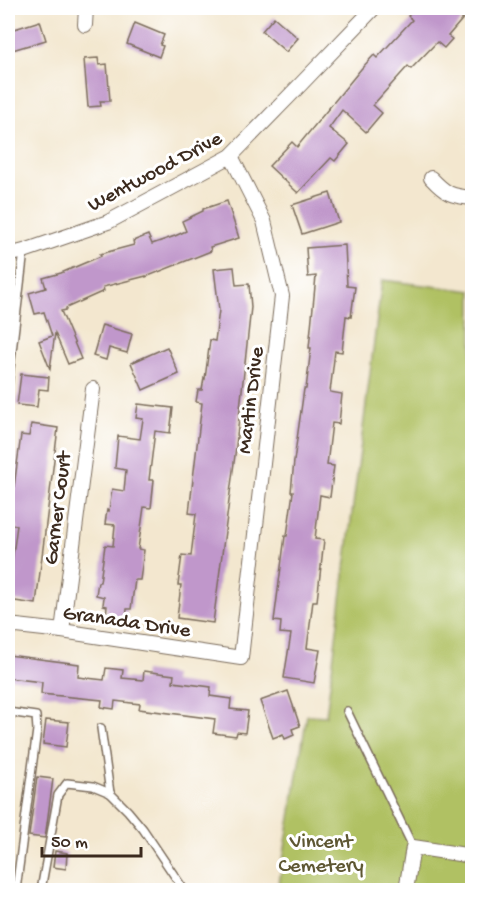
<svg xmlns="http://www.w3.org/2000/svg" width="480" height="898" viewBox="0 0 480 898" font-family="'Gochi Hand',sans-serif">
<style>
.green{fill:#b0c164;stroke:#767641;stroke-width:1.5}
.building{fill:#c097cb}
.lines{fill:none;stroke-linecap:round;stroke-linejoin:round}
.service-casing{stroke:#7b6c5c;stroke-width:10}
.minor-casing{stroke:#7b6c5c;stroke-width:16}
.service{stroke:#fff;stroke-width:7}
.minor{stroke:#fff;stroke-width:14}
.labels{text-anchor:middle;stroke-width:6;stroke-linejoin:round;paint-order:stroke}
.street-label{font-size:21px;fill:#3b2a1e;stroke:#fff}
.park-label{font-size:21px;fill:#5e5733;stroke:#fff}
</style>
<rect width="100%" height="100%" fill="#fff"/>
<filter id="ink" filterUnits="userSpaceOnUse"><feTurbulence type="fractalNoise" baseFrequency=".0167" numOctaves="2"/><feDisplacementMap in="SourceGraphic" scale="12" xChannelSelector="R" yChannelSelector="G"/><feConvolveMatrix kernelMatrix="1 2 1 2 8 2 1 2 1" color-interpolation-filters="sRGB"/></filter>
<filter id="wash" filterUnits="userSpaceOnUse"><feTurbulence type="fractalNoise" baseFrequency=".008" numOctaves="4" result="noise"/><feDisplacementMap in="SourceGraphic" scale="24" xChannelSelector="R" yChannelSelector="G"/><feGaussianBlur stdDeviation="1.35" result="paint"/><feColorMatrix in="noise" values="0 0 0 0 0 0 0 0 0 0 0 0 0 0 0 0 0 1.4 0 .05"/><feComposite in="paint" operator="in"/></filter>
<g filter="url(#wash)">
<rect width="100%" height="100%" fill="#f3e7cf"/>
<!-- green -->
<path class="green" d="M382,280l90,11v599h-194l29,-175 19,1z"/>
<g id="blocks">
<!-- building -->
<g class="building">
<path d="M415,8h57l-24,28 4,3 -8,9 -7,-6 -26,27 -3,-3 -35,39 9,8 -16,19 -24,-22 -13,18 20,16 -14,17 -4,-3 -33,35 -29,-27 23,-24 5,5 64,-78 13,-14 3,3 35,-38 -4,-4z"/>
<path d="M274,17l24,21 -12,14 -24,-21z"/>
<path d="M40,21l6,19 -37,11 -1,-6v-14z"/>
<path d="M135,23l29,12 -4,10 3,1 -4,11 -32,-13z"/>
<path d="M98,58l1,7 8,-1 3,37h-10l1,5 -13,1 -4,-48z"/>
<path d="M330,193l9,29 -37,12 -10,-29z"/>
<path d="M227,201l12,37 -29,9 1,4 -65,26v-1l-43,11 1,4 -38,17v2l-5,1 20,48 -13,5 -13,-31 -5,36 -11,-28 13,-5 -8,-24 -9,2 -6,-21 17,-5 -3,-10 18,-5 40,-17 -1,-2 34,-9 -1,-4 15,-6 4,9 23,-8 11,-5 -4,-10 21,-10v-2z"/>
<path d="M345,245l2,41 8,1 -4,30 -5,-1 -4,36 -7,-1 -5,41 12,2 -3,30 -7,-1 -5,42 7,1 -4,31 -10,-2 -5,44 9,1 -7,61h-4l-6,47 13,2 -6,33 -30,-5 7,-44 -11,-1 1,-11 -7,-1 11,-85h2l6,-44h-2l3,-31 10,-72h2l5,-41h-2l7,-72 -8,1 -2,-29z"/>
<path d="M234,267l2,18 13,-1 2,23 -16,148 -22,168 -36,-5 4,-33h-3l4,-30 9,1 5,-42 -7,-1 13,-110 -6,-1 2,-12h4l2,-12 1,1 5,-39 5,1 4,-31 -5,-41z"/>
<path d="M102,325l30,9 -5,19 -18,-5 -3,12 -13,-4z"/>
<path d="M167,347l12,27 -36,16 -12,-27z"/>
<path d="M21,374l28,3 -1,13 -9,-1 -2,18 -20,-2z"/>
<path d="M138,404l35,4 -3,25 -15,-2 -6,49h5l-3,28 -7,-1 -6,42 6,1 -4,30h-5l-4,29h-4l-1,9 -20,-3 1,-9 -4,-1 1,-8 -8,-2 2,-13h2l5,-37 8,1 2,-21 -10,-1 2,-14 2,1 3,-22 12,2 2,-21 -11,-2 3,-32 22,3 3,-20 -7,-1z"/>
<path d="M31,424l27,4 -22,176 -28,-4 2,-30h1l6,-45 -9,-1 3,-31 2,1 8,-59 8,1z"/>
<path d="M8,655l71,9 -1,13 26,3 2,-12 17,2 -1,8 21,2 1,-9 30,4 -1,7 38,5 -1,9 21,3 -1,10 18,2 -3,22 -8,-1 -1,4 -23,-3 2,-14 -76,-10 1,-5 -25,-3 -1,8 -13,-2 1,-7 -61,-6 1,-12 -34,-4z"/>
<path d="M288,691l12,35 -8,3 2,6 -9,4 -2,-5 -10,4 -13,-37z"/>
<path d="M46,720l23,2 -3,25 -23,-3z"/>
<path d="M37,777l16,2 -8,59 -16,-2z"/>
<path d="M55,851l12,2 -1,16 -13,-2z"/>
</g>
</g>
</g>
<g filter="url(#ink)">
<use href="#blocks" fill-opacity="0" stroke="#7b6c5c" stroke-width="1.5"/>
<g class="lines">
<defs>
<g id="service">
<path d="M8,385l16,-134"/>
<path d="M347,711l66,136"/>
<path d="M8,712l28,4 1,14 -21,160"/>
<path d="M101,728l9,65"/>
<path d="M41,890l17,-95 9,-12 26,3 17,7 18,18 15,18 41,61"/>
</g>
<g id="minor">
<path d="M85,25l1,-17"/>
<path d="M431,178c15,16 20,18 41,20"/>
<path d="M8,255l16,-4 84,-29 123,-66 71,-73 72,-75"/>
<path d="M8,625l54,6 179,27 41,-362 -18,-75 -33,-65"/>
<path d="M62,631l31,-242"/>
<path d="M406,890l7,-43 59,9"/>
</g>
</defs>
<!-- service casing -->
<use href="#service" class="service-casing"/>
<!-- minor casing -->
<use href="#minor" class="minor-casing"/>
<!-- service -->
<use href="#service" class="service"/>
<!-- minor -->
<use href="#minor" class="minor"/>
</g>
</g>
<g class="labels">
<!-- street labels -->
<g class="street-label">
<text transform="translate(154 170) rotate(-28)" y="7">Wentwood Drive</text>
<text transform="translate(249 400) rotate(-83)" y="7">Martin Drive</text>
<text transform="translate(56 508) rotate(-83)" y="7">Garner Court</text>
<text transform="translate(127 620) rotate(8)" y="7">Granada Drive</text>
</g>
<!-- park labels -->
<g class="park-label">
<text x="321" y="847">Vincent<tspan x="321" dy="24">Cemetery</tspan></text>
</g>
</g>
<!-- margin -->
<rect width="480" height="898" fill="none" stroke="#fff" stroke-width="30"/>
<!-- scale -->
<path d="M42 847v9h99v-9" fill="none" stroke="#3b2a1e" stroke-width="3"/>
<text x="51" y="847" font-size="18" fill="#3b2a1e" stroke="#ffffff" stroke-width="4.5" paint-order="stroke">50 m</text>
</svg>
